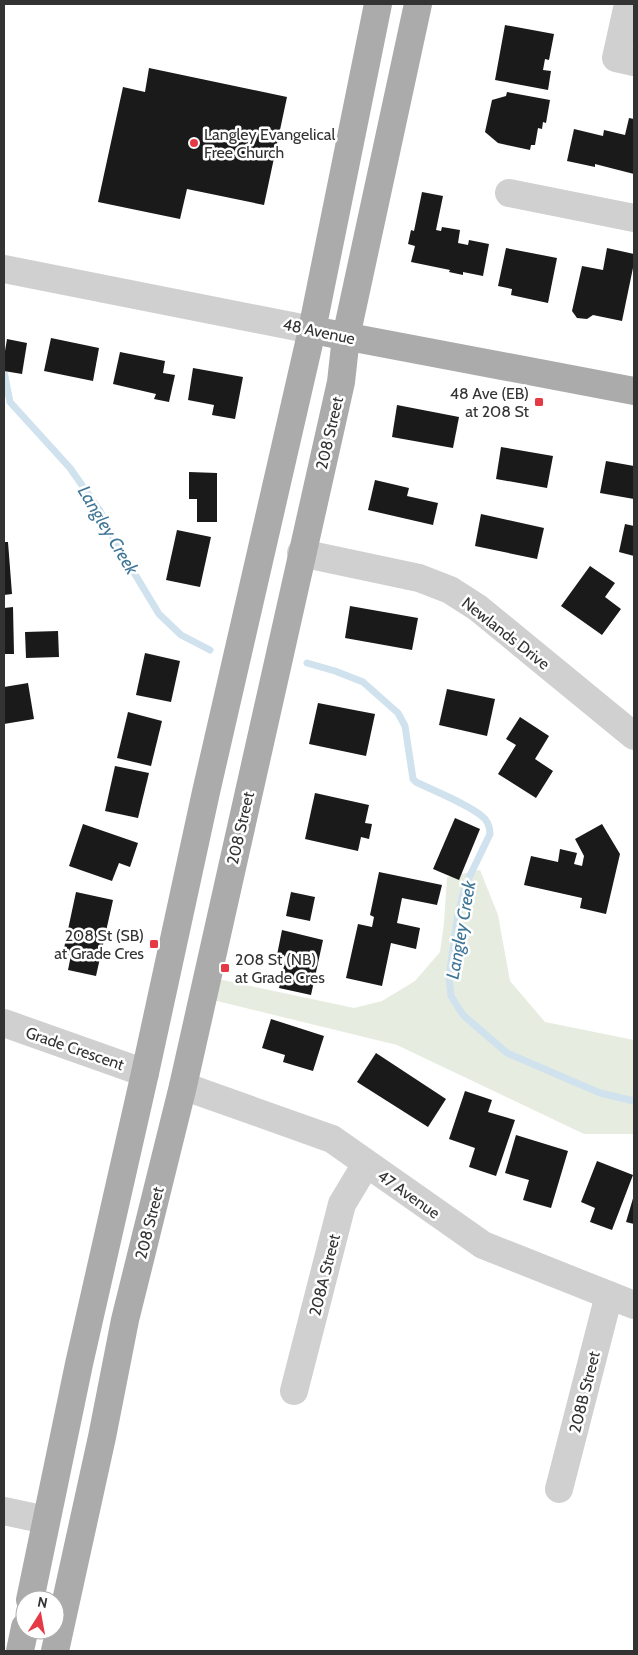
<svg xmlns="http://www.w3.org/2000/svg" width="638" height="1655" viewBox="0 0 638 1655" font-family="Cabin,sans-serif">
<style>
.green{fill:#e6ecdf}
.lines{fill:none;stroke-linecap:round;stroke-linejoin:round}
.stream{stroke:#cfe2ee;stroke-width:7}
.building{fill:#1a1a1a}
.minor{stroke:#d0d0d0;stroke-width:28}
.major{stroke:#ababab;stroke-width:28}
.poi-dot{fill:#e63946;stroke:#fff;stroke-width:2}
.labels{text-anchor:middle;stroke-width:5;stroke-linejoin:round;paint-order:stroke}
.poi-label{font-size:16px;fill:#333;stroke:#fff;text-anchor:start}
.street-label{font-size:16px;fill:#333;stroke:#fff}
.water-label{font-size:18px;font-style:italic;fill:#3f7597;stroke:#fff}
</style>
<rect width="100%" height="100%" fill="#fff"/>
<!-- green -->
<path class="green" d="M480,870l18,45 12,66 35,41 89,18v94h-50l-187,-89 -184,-45 5,-21 136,29 28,-7 33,-20 25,-29 4,-29 3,-46z"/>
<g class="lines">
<!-- stream -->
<g class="stream">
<path d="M4,372l6,30 60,66 30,43 13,27 46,76 22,21 29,15"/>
<path d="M307,663l28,8 28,11 35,31 7,13 8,53 3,3c16,8 59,25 69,37 4,5 5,9 5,15l-25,52 -7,28 -9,63 2,19 12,19 44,38 93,40 34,8"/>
</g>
</g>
<!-- building -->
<g class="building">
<path d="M505,25l49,9 -5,26 -4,-1 -2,11 8,1 -3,19 -53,-10z"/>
<path d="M149,68l138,29 -23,108 -77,-16 -7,30 -82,-17 25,-115 22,5z"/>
<path d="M507,92l43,8 -4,23 -3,-1 -1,7 -4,-1 -3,17h-4l-1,5 -32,-7 -13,-11 7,-32 14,-4z"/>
<path d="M629,118l5,1v55l-39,-10v3l-28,-6 7,-32 29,7 1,-6 21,5z"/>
<path d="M422,192l21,4 -7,34 5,1 1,-4 18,3 -2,13 10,2 1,-5 20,4 -6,32 -20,-4v3l-14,-3 1,-2 -39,-8 4,-16 -7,-2 3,-14 3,1z"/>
<path d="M506,248l51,10 -9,45 -37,-8 1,-6 -14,-3z"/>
<path d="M607,248l27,6v9l-12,58 -29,-6 -6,4 -10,-1 -5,-7 10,-45 21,4z"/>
<path d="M51,338l48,10 -6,33 -49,-10z"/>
<path d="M7,339l20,4 -5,31 -18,-3v-14z"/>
<path d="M120,352l45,9 -2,12 12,2 -6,27 -15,-3 2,-5 -43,-10z"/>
<path d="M193,368l50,9 -8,42 -23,-4 2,-10 -26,-5z"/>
<path d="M397,405l62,12 -6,31 -61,-11z"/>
<path d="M501,447l52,9 -6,32 -51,-9z"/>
<path d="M606,461l28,5v33l-34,-6z"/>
<path d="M189,472l28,1v49h-20v-23h-8z"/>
<path d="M375,480l34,8 -2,8 31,7 -5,22 -65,-15z"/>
<path d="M481,514l63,14 -7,31 -62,-13z"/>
<path d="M625,524l9,2v30l-15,-4z"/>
<path d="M177,530l34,7 -11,50 -34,-7z"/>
<path d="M4,542h4l4,52 -8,1z"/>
<path d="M590,566l25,17 -10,14 16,12 -19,26 -41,-29z"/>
<path d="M350,606l68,12 -6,32 -67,-12z"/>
<path d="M13,607l1,47h-10v-46z"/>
<path d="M58,631l1,26 -33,1 -1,-26z"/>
<path d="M145,653l35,8 -9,41 -35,-7z"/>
<path d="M28,683l6,36 -30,5v-37z"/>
<path d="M447,689l48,10 -8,37 -48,-11z"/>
<path d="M318,703l57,11 -9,42 -57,-12z"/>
<path d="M128,712l34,9 -11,45 -34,-8z"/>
<path d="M520,717l29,19 -14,23 18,12 -17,27 -38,-24 18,-29 -10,-6z"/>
<path d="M115,766l34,7 -11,45 -33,-7z"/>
<path d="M315,793l54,12 -4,18 7,1 -3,15 -8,-2 -3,14 -53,-12z"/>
<path d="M455,818l25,11 -21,51 -26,-11z"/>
<path d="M83,824l55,19 -8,24 -11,-4 -7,18 -43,-15z"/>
<path d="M602,824l18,30 -14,60 -26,-6 2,-10 -58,-13 7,-29 27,6 2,-13 17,4 -3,11 8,2 2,-10 -9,-17z"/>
<path d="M379,872l63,13 -5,20 -35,-7 -5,25 23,5 -4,21 -25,-6 -9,43 -36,-8 12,-54 14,3 2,-10 -4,-2z"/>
<path d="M76,892l37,8 -17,76 -28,-6 3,-15 -8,-2z"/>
<path d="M291,892l24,5 -5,24 -24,-5z"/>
<path d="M282,930l41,10 -12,55 -32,-7 7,-31 -9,-2z"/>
<path d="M271,1019l53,17 -11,35 -30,-9 2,-7 -23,-7z"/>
<path d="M376,1053l70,46 -18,28 -71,-45z"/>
<path d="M465,1091l27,9 -4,12 27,8 -19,56 -27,-9 6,-19 -26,-9z"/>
<path d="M516,1135l52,16 -17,57 -28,-8 6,-20 -24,-7z"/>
<path d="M597,1161l36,14 -21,55 -22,-8 5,-14 -14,-6z"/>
<path d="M634,1195v29l-8,-2z"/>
</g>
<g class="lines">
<!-- minor -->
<g class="minor">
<path d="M628,4l-12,54 18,4"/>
<path d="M509,193l125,25"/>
<path d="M4,269l308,61"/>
<path d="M301,553l118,25 31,12 28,18 156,128"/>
<path d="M4,1023l141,50"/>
<path d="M183,1086l149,53 151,106 151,60"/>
<path d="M294,1391l48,-187 24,-40"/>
<path d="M559,1489l50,-194"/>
<path d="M4,1511l42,9"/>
</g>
<!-- major -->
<g class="major">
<path d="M328,333l306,58"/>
<path d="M30,1600l49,-236 66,-291 61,-281 106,-462 66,-326"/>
<path d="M20,1651l5,-24"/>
<path d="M55,1651l47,-214 23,-117 58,-234 158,-704 5,-45 72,-333"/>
</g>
</g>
<!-- markers -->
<g class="poi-dot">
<circle cx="194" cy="143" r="5"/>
<rect x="534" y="397" width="10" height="10" rx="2.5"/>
<rect x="149" y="939" width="10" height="10" rx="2.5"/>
<rect x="220" y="963" width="10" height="10" rx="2.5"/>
</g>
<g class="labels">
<!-- poi labels -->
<g class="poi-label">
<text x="204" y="140">Langley Evangelical<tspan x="204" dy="18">Free Church</tspan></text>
<text x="529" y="399" text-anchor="end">48 Ave (EB)<tspan x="529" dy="18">at 208 St</tspan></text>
<text x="144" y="941" text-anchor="end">208 St (SB)<tspan x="144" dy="18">at Grade Cres</tspan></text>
<text x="235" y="965">208 St (NB)<tspan x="235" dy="18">at Grade Cres</tspan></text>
</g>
<!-- street labels -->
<g class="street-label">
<text transform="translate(319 331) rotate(12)" y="6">48 Avenue</text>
<text transform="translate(329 433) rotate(-77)" y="6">208 Street</text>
<text transform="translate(506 633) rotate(38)" y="6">Newlands Drive</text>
<text transform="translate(240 828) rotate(-77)" y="6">208 Street</text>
<text transform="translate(75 1048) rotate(19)" y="6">Grade Crescent</text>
<text transform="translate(409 1194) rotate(35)" y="6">47 Avenue</text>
<text transform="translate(149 1223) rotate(-76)" y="6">208 Street</text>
<text transform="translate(324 1275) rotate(-76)" y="6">208A Street</text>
<text transform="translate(584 1392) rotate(-76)" y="6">208B Street</text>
</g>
<!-- water labels -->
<g class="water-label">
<text transform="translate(108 530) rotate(59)" y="6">Langley Creek</text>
<text transform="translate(461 930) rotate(-80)" y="6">Langley Creek</text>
</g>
</g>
<!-- border -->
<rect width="638" height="1655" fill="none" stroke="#333333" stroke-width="10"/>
<!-- north arrow -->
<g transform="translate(40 1615) rotate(11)"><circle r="24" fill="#ffffff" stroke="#adadad"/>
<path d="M0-4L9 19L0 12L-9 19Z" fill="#e63946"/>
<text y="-8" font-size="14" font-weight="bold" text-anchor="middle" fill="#333333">N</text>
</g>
</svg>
